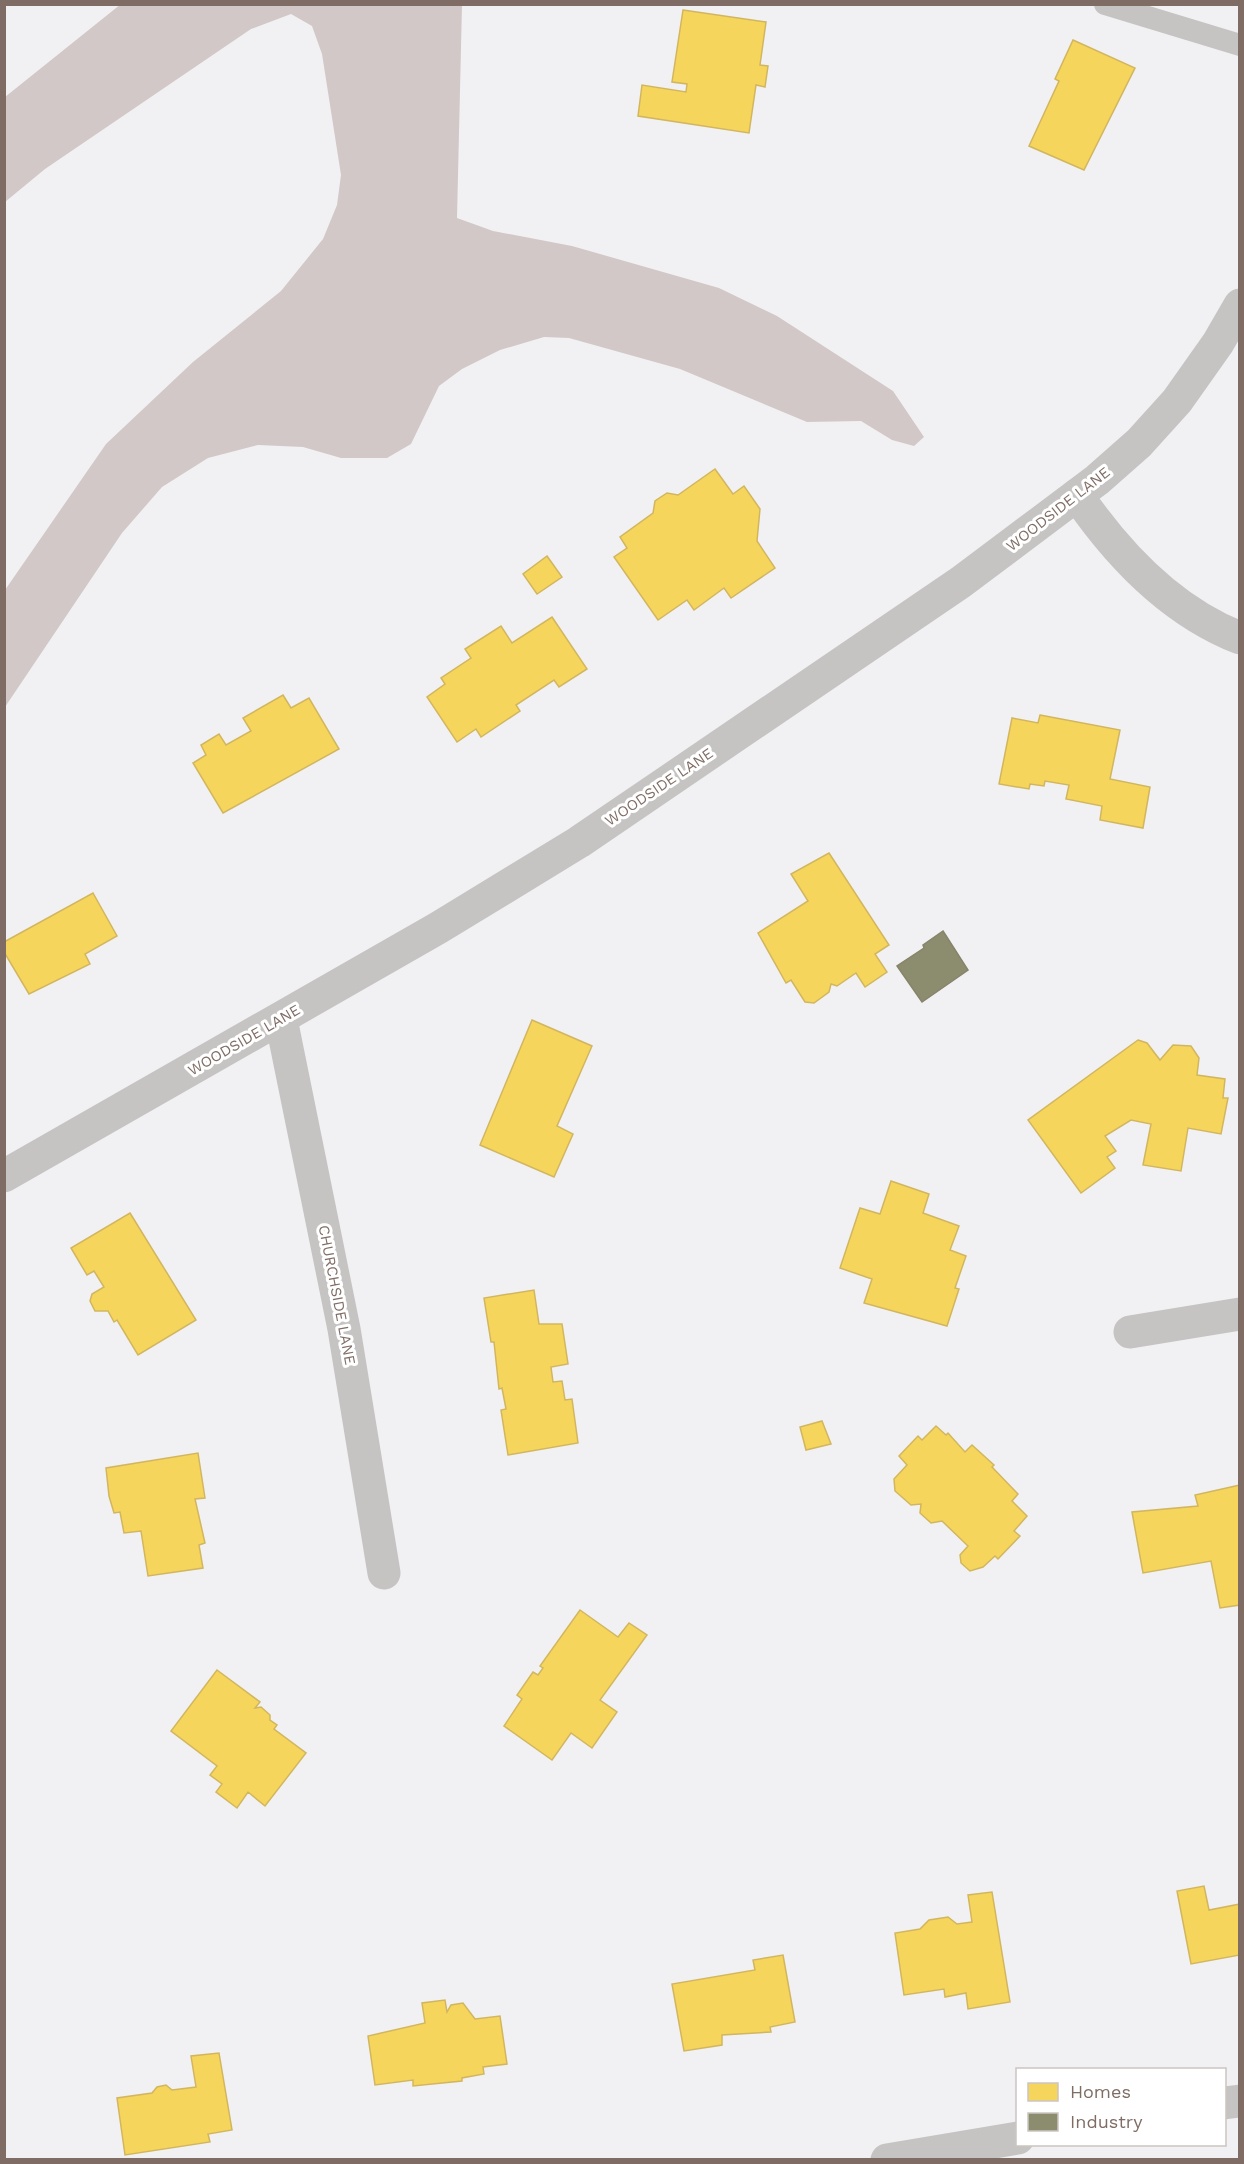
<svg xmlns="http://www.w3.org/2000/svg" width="1244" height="2164" viewBox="0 0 1244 2164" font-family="'Work Sans',sans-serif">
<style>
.water{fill:#d2c8c7}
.homes{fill:#f6d55c;stroke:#d2b65f;stroke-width:1.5}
.industry{fill:#8c8c6e;stroke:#88836b;stroke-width:1.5}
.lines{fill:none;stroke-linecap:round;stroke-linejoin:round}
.lane{stroke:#c5c4c3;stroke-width:22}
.street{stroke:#c5c4c3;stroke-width:33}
.labels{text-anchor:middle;stroke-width:6;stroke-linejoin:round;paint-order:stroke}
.street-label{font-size:15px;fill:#7f6d65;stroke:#fff}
</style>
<rect width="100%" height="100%" fill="#f1f1f3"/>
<!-- water -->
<path class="water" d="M121,4l341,1 -5,213 36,13 79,15 147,42 58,28 116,75 31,46 -10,9 -22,-6 -31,-19 -54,1 -127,-53 -111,-31 -25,-1 -44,13 -38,19 -23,17 -28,58 -24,14h-46l-38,-11 -45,-2 -50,13 -46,29 -40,46 -117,174v-117l101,-146 87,-82 88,-71 42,-52 14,-34 4,-30 -19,-121 -10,-28 -21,-12 -40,15 -206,140 -40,33v-105z"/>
<!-- homes -->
<g class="homes">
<path d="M683,10l83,12 -6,43 8,1 -3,21 -9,-2 -7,48 -111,-17 4,-31 44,7 1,-8 -15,-2z"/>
<path d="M1073,40l62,28 -51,102 -55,-24 30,-65 -4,-2z"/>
<path d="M715,469l18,25 11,-8 16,23 -3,32 18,27 -44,30 -7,-10 -30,22 -7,-10 -29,20 -44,-63 13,-9 -7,-11 33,-24 2,-12 12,-8 11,2z"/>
<path d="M547,556l15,21 -25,17 -14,-20z"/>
<path d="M552,617l35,52 -28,18 -5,-7 -38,25 4,6 -39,26 -5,-8 -19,13 -30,-45 18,-13 -4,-6 30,-20 -6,-9 36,-23 11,17z"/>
<path d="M283,695l8,13 18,-10 30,51 -116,64 -30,-50 13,-8 -5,-10 18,-11 7,11 25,-14 -8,-13z"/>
<path d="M1040,715l80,15 -10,49 40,8 -7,41 -43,-8 2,-14 -36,-7 3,-14 -24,-4 -1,5 -14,-2 -1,5 -30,-5 13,-66 26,5z"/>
<path d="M829,853l60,92 -14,9 12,18 -22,15 -9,-14 -19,13 -6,-2 -2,8 -15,11 -9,-1 -14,-22 -5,3 -28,-50 50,-32 -17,-27z"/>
<path d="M93,893l24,43 -32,18 5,10 -61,30 -25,-42v-10z"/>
<path d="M532,1020l60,26 -35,80 16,8 -19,43 -74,-32z"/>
<path d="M1138,1040l9,3 13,17 13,-15 18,1 8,12 -2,17 28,4 -2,19h5l-7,36 -33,-6 -7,43 -38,-6 8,-41 -20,-4 -26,16 11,15 -9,6 8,11 -34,25 -53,-73z"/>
<path d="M891,1181l38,13 -6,19 36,13 -9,24 16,6 -11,32 4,1 -12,37 -83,-23 8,-24 -32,-11 20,-60 20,6z"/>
<path d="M130,1213l66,107 -58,35 -21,-35 -3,2 -6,-11h-13l-5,-10 2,-7 12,-7 -10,-16 -7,4 -16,-27z"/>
<path d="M534,1290l5,34h23l6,40 -17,3 2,15 9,-1 3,19 7,-1 6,44 -70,12 -7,-45 5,-1 -4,-21 -3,1 -5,-47h-3l-7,-44z"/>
<path d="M822,1421l9,23 -25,6 -6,-23z"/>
<path d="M936,1426l10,9 2,-2 17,19 7,-7 22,20 -2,2 26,27 -6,7 15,15 -13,15 6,5 -22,23 -3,-3 -12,11 -13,4 -9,-8 -1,-8 8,-9 -26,-25 -11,2 -11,-10 1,-9 -10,1 -16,-14 -1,-12 13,-14 -8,-9 19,-20 4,4z"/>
<path d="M198,1453l7,45 -10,1 10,44 -6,2 4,23 -55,8 -7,-45 -17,2 -4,-21 -6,1 -5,-17 -3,-28z"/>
<path d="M1240,1485v120l-20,3 -9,-47 -68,12 -11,-61 66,-6 -3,-11z"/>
<path d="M580,1610l38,27 11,-14 18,12 -47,65 17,12 -25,36 -21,-15 -19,27 -48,-34 18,-27 -5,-4 16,-23 5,3 5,-7 -3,-2z"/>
<path d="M217,1670l43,32 -5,6 6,-1 9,8v5l7,5 -3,4 32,24 -41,53 -17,-14 -11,16 -21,-16 6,-8 -12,-9 7,-9 -46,-35z"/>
<path d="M1204,1886l5,24 31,-6v51l-49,9 -14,-73z"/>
<path d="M992,1892l18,110 -42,7 -2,-16 -21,4 -1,-8 -40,6 -9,-62 25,-4 9,-9 19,-3 9,7 15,-2 -4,-27z"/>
<path d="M783,1955l12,67 -25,5 1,5 -49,3v10l-38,6 -12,-67 83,-14 -2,-10z"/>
<path d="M445,2000l2,12 4,-7 12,-2 12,16 25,-3 7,48 -24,3 1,7 -22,4v3l-49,5v-6l-38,5 -7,-49 57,-13 -3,-20z"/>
<path d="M219,2053l13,77 -24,4 2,8 -85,13 -8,-57 35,-5 5,-6 9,-2 6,5 24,-3 -5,-31z"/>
</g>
<!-- industry -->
<path class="industry" d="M943,931l25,39 -46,32 -25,-36 27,-18 -1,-3z"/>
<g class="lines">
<!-- lane -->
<path class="lane" d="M1105,4l135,41"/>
<!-- street -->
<g class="street">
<path d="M1077,495c41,60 94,116 163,143"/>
<path d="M281,1019l63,310 40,244"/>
<path d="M4,1176l434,-248 141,-86 382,-260 136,-102 42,-37 38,-42 41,-58 22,-38"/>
<path d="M1130,1332l110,-18"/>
<path d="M1224,2103l16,-2"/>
<path d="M887,2160l131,-22"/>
</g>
</g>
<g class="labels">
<!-- street labels -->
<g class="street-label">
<text transform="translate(1058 509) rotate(-38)" y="5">WOODSIDE LANE</text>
<text transform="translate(659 787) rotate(-34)" y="5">WOODSIDE LANE</text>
<text transform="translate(244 1040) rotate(-30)" y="5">WOODSIDE LANE</text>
<text transform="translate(337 1295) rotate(79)" y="5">CHURCHSIDE LANE</text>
</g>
</g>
<!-- border -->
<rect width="1244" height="2164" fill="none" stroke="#7f6d65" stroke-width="12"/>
<!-- legend -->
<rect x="1016" y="2068" width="210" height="78" fill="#ffffff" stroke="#ccc5c1" stroke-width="1.5"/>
<rect x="1028" y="2083" width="30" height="18" fill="#f6d55c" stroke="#ccc5c1" stroke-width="1.5"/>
<text x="1070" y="2098" font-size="18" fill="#7f6d65">Homes</text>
<rect x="1028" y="2113" width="30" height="18" fill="#8c8c6e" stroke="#ccc5c1" stroke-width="1.5"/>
<text x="1070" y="2128" font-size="18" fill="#7f6d65">Industry</text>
</svg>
